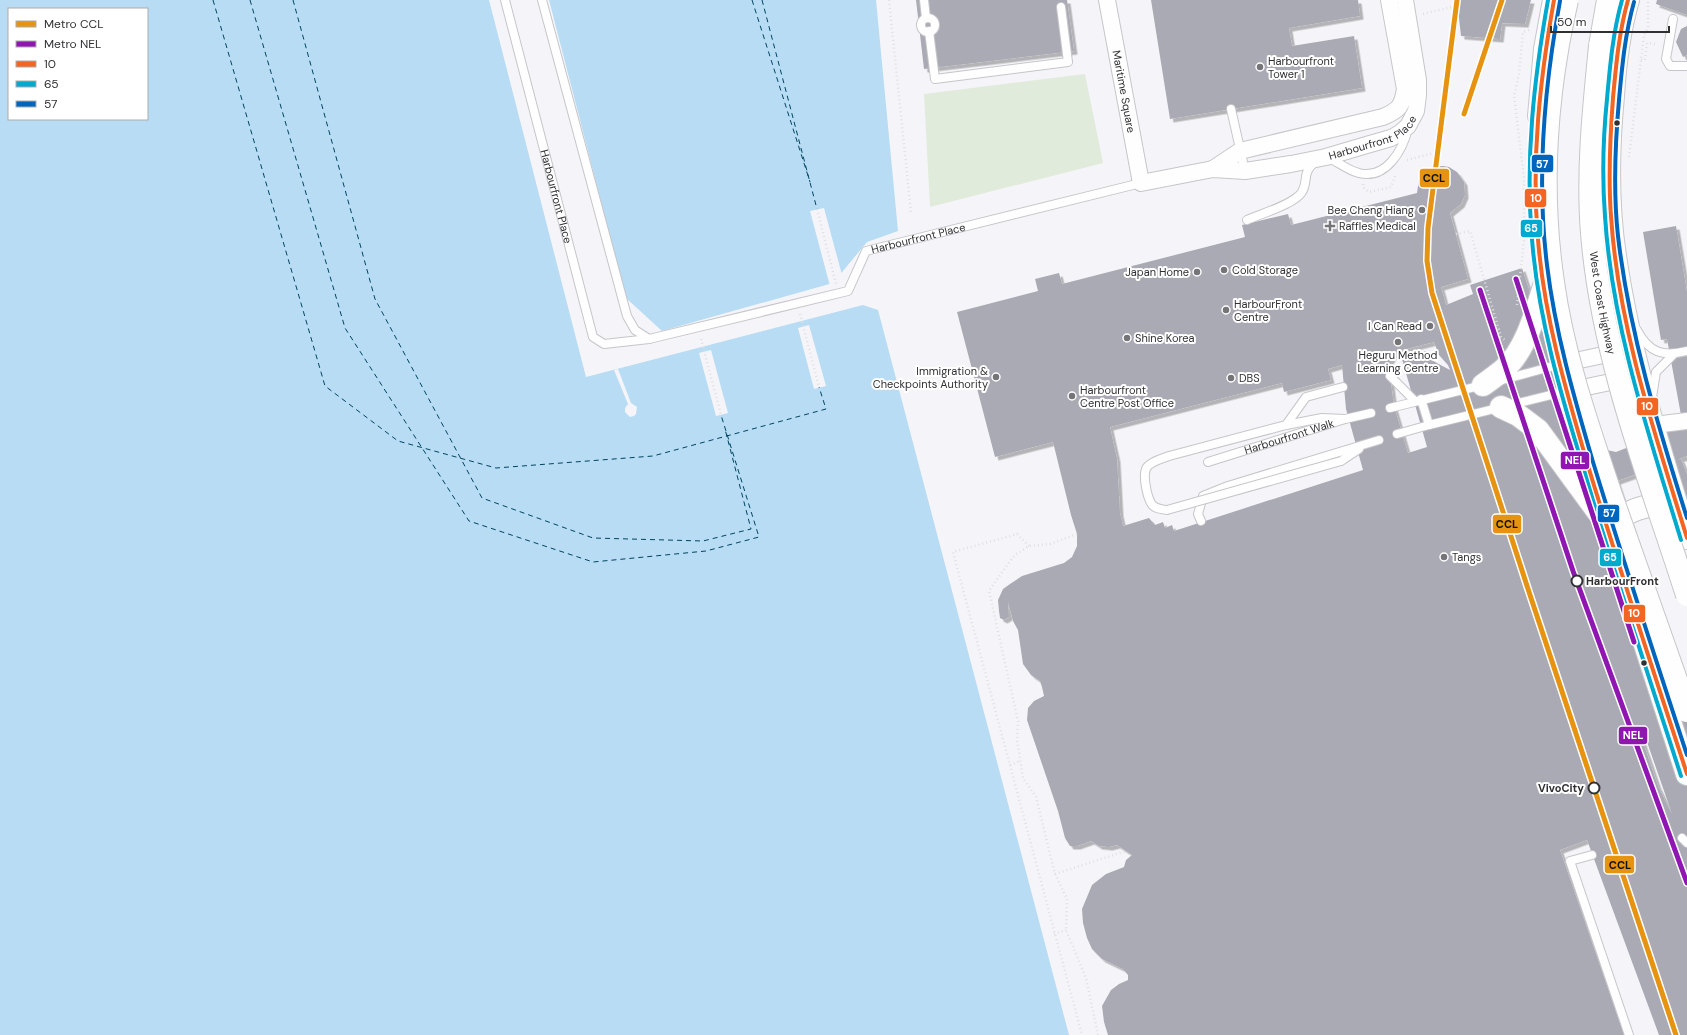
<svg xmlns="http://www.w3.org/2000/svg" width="1687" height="1035" viewBox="0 0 1687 1035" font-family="'DM Sans',sans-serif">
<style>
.green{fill:#e0ebdb}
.water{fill:#b7dcf3;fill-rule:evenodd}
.pier{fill:#f5f5f9}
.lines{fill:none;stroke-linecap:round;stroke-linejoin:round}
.ferry{stroke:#004562;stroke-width:1;stroke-dasharray:5 4;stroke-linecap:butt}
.building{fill:#aaaab4;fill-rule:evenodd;filter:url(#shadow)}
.lane-casing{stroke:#c6c6ca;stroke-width:10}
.street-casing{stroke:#c6c6ca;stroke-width:18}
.primary-casing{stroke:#c6c6ca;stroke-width:24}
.highway-casing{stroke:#c6c6ca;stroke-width:24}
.path{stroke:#e0e0e1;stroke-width:2.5;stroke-dasharray:1 3;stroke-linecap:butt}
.lane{stroke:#fefefe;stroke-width:8}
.street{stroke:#fefefe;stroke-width:16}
.primary{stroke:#fefefe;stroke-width:22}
.highway{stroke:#fefefe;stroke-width:22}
.lane-bridge-casing{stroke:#c6c6ca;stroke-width:10;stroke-linecap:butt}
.highway-bridge-casing{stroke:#c6c6ca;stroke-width:24;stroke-linecap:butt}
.lane-bridge{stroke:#fefefe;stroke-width:8}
.highway-bridge{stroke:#fefefe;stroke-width:22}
.bus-1-casing{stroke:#fff;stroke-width:7}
.bus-2-casing{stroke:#fff;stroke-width:7}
.bus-3-casing{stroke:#fff;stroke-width:7}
.bus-1{stroke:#f26522;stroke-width:4}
.bus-2{stroke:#00a9ce;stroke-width:4}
.bus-3{stroke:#0065bd;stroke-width:4}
.metro-1-casing{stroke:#fff;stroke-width:8}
.metro-2-casing{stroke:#fff;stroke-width:8}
.metro-1{stroke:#e69311;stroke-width:5}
.metro-2{stroke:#9016b2;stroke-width:5}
.poi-dot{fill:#757478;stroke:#fff;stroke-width:1.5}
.bus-dot{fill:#302f32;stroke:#fff;stroke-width:1.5}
.stop-dot{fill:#fff;stroke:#302f32;stroke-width:2}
.labels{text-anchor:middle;stroke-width:4;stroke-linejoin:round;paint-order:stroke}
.poi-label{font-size:11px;fill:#302f32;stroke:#fff;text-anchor:start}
.street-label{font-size:11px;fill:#302f32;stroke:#fff}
.stop-label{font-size:11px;font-weight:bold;fill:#302f32;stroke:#fff;text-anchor:start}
.line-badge{stroke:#fff;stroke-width:1.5}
.badge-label{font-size:11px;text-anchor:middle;font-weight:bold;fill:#fff}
.pale-badge-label{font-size:11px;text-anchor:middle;font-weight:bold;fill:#111}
</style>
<defs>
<filter id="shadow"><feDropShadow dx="3.5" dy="3.5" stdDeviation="0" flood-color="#0004"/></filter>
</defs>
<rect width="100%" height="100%" fill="#f5f5f9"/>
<!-- green -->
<path class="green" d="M1085,74l18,89 -173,44 -6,-113z"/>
<!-- water -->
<g class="water">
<path d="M0,0h489l97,377 277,-72 15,5 191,725h-1069zM9,9h138v110h-138z"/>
<path d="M549,0h327l22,231 -31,11 -34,41 -171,48 -36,-33z"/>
</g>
<!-- pier -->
<g class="pier">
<path d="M824,208l18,67 -8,10 -4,1 -20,-75z"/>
<path d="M809,325l17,61 -12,3 -16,-61z"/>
<path d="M711,350l17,63 -12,3 -17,-63z"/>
<path d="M618,369l13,34 6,4 -1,7 -2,2 -4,1 -5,-5v-4l3,-4 -14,-34z"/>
</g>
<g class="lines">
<!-- ferry -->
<g class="ferry">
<path d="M213,0l112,386 73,55 98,27 157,-12 173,-47 -7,-22"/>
<path d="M250,0l95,328 124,193 124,41 113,-11 53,-14 -38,-122"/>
<path d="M293,0l82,299 107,199 111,40 110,3 48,-12 -26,-100"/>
<path d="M752,0l58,182"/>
<path d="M762,0l55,209"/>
</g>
</g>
<!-- building -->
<g class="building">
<path d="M916,0h151l7,51 -150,18z"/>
<path d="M1151,0h207l2,16 -71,12 3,18 62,-10 8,52 -192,31z"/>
<path d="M1457,0h74l-6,24 -23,-1 -2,16 -39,-3z"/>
<path d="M1657,0h30v15l-31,-11z"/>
<path d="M1687,26v29l-4,2 -7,-15 5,-13z"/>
<path d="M1443,166l6,1 8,5 7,10 1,13 -4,9 -11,9 18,66 -27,8 5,18 27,-11 -3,-9 52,-17 57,176 37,8 67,-26 -16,-87 -6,1 -18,-108 33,-6 11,66v164l-10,4 4,-1 6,15v52l-19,-63 -51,18 70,212v342h-28l-72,-195 -27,10 64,185h-516l-4,-13 -2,-16 9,-16 8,-6 9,-4v-5l-5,-6 -21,-10 -10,-10 -5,-11 -4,-15 -1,-14 10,-24 14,-11 18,-7 2,-7 6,-5 -15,-10 -8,2 -10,-1 -8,-5 -14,5h-7l-5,-8 -7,-27 -31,-91 1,-12 6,-7 10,-5 -2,-9 -2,-6 -9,-6 -8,-11 -5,-34 -5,-9 -5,-19 1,15 -5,3 -4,-2 -1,-7 -1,-11 5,-11 7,-5 12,-8 42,-13 8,-6 5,-11v-12l-6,-19 -18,-73 -58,15 -38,-145 81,-21 -3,-12 24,-6 3,11 183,-47 -3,-12 46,-11 3,11 126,-32 2,-14 5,-6 9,-6zM1434,342l5,13 9,10 2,5 -17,-9 -7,-10 -24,8 25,88 -19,6 -14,-47 -4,-30 -1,-13 6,-11zM1342,365l4,44 17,61 -189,61 -2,-6 -7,3 -2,-6 -8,3 -6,-7 -26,8 -3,-13 -3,-54 -7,-32 172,-44 2,9 47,-12 -3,-11zM1632,725l14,14 26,75 -14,-28 -15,-44z"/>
</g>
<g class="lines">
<defs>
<g id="lane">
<path id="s1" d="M505,0l88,337 11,7 45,-5 199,-48 18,-40 275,-68"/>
<path d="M542,0l85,316 8,14 14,9"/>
<path d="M924,0l2,18"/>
<circle cx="928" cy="25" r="7"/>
<path d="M1673,19l-7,40 4,7h17"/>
<path d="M929,31l6,48 133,-17 -7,-55"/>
<path d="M1231,109l14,62"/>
<path d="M1329,158c9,4 20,13 30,15 27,7 44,-23 49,-45"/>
<path d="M1247,220c13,-6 48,-16 55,-28 7,-12 -1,-18 13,-30"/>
<path d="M1637,330c12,23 26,27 50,21"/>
<path d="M1390,376l25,25"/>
<path d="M1502,380l59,-16"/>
<path d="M1652,397l4,-25 17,-17"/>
<path d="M1421,399l8,26"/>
<path d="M1390,408l93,-23"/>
<path d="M1286,425l20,-28 37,-10"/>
<path d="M1397,434l32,-9 138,-34"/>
<path d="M1341,461l18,-12"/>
<path id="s2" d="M1208,462l137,-43 26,-6"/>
<path d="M1167,510c-6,-1 -13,-1 -16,-7 -4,-7 -9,-29 -4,-36 5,-6 14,-8 22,-11l117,-31 36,-7 23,1"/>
<path d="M1201,521l-3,-7 5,-18 25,-10 151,-46"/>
<path d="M1682,838l5,5"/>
<path d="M1592,855l-22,6 59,174"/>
</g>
<g id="street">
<path id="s3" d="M1107,0l34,183 72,-14 32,2 46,-7 35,-7 44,-13 21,-6 9,-5 8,-7 8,-15 2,-16v-15l-13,-80"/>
<path d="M1213,169l27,-18 143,-34c16,-7 19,-10 22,-28l-16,-89"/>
<path d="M1561,364l61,-13"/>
<path d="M1567,391l63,-13"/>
<path d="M1654,425l33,-4"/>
</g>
<g id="primary">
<path d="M1628,0c-9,31 -13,64 -15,96 -5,52 -6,108 2,160 14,96 43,189 72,282"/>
<path d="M1539,116l6,-67 9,-49"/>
<path d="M1483,385c7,-5 14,-10 20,-15 22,-18 33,-58 41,-84"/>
<path d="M1571,406l34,115 82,253"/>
<path d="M1501,407l17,8 20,15 60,82"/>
<path d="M1613,537c2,-7 5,-14 10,-20 9,-8 32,-15 43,-10 3,1 5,4 8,6"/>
</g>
<path id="highway" d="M1600,46l8,-46"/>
</defs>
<!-- lane casing -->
<use href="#lane" class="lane-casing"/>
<!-- street casing -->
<use href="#street" class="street-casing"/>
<!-- primary casing -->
<use href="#primary" class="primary-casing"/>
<!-- highway casing -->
<use href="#highway" class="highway-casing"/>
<!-- path -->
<g class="path">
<path d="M889,0l22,212"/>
<path d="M1423,14l28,-7"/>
<path d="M1641,60h4l2,-17 8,1"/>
<path d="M1629,157l15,-122 4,-7v-28"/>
<path d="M1407,160l27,-7"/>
<path d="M1363,184v3l6,5 22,-5 5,-13"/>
<path d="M817,209l19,75"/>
<path d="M1456,234l14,-3 31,106 4,3"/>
<path d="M1517,305l7,-65v-62l-10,-82 5,-22 4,-42 6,-2"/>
<path d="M800,314l19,73"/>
<path d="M701,339l20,76"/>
<path d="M1077,534l-27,10 -21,2 -14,9 -10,13 -16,23 29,130 -1,19 6,38 13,19 19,77 12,25 -1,31 20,48 12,57"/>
<path d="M1029,546l-12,-12 -64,18 129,483"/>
<path d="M1010,765l10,-4"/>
<path d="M1055,874l71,-23"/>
<path d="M1054,934l12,-4"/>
</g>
<!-- lane -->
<use href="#lane" class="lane"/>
<!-- street -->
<use href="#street" class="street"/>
<!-- primary -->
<use href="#primary" class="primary"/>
<!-- highway -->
<use href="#highway" class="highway"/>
<defs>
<path id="lane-bridge" d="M1167,510l174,-49"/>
<g id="highway-bridge">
<path d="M1567,0c-21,92 -28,188 -14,282 10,73 35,144 58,213 25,73 51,145 76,216"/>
<path id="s4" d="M1600,46c-6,61 -13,125 -8,187 10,125 57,244 95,362"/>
</g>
</defs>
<!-- lane-bridge casing -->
<use href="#lane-bridge" class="lane-bridge-casing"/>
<!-- highway-bridge casing -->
<use href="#highway-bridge" class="highway-bridge-casing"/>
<!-- lane-bridge -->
<use href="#lane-bridge" class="lane-bridge"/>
<!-- highway-bridge -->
<use href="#highway-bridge" class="highway-bridge"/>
<defs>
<g id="bus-1">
<path d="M1554,0c-14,79 -23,159 -16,239 6,79 29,155 51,230 31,102 65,204 98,305"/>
<path d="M1628,0c-9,32 -12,65 -15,98 -3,39 -5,78 -2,118 7,110 44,218 76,322"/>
</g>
<g id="bus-2">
<path d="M1548,0c-14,79 -23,159 -16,239 6,79 29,156 52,231 30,103 64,204 97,306"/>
<path d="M1622,0c-9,32 -12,65 -15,99 -4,39 -5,78 -2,117 7,111 44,219 76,324"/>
</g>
<g id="bus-3">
<path d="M1560,1c-16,87 -24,175 -13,264 8,67 27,132 46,197 30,98 62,195 94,293"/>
<path d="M1634,2c-9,32 -12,65 -15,98 -4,45 -6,91 -1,136 11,96 40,190 69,282"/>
</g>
</defs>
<!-- bus-1 casing -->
<use href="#bus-1" class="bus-1-casing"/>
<!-- bus-2 casing -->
<use href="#bus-2" class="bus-2-casing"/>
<!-- bus-3 casing -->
<use href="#bus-3" class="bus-3-casing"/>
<!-- bus-1 -->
<use href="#bus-1" class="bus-1"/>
<!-- bus-2 -->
<use href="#bus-2" class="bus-2"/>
<!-- bus-3 -->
<use href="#bus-3" class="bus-3"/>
<defs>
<g id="metro-1">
<path d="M1457,0l-29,228 -1,33 5,32 98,302 146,440"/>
<path d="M1464,114l38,-114"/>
</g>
<g id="metro-2">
<path d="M1516,279l118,363"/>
<path d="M1480,290l93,281 114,312"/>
</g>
</defs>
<!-- metro-1 casing -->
<use href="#metro-1" class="metro-1-casing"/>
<!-- metro-2 casing -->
<use href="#metro-2" class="metro-2-casing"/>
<!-- metro-1 -->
<use href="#metro-1" class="metro-1"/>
<!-- metro-2 -->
<use href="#metro-2" class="metro-2"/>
</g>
<!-- markers -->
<g class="poi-dot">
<circle cx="1260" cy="67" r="4"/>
<circle cx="1422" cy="210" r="4"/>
<path d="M1328 220h4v4h4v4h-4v4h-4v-4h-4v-4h4z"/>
<circle cx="1224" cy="270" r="4"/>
<circle cx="1197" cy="272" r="4"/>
<circle cx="1226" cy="310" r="4"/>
<circle cx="1430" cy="326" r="4"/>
<circle cx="1127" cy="338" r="4"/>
<circle cx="1398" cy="342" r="4"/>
<circle cx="996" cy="377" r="4"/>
<circle cx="1231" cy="378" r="4"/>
<circle cx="1072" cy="396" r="4"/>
<circle cx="1444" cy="557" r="4"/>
</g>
<g class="bus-dot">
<circle cx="1617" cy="123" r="3.5"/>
<circle cx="1644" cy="663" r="3.5"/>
</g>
<g class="stop-dot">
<circle cx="1577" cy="581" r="5.5"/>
<circle cx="1594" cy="788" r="5.5"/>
</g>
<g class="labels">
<!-- poi labels -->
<g class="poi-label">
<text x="1268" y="65">Harbourfront<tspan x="1268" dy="13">Tower 1</tspan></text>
<text x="1414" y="214" text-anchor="end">Bee Cheng Hiang</text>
<text x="1339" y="230">Raffles Medical</text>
<text x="1232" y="274">Cold Storage</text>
<text x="1189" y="276" text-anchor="end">Japan Home</text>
<text x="1234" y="308">HarbourFront<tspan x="1234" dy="13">Centre</tspan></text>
<text x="1422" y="330" text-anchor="end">I Can Read</text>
<text x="1135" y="342">Shine Korea</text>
<text x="1398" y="359" text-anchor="middle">Heguru Method<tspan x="1398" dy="13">Learning Centre</tspan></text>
<text x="988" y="375" text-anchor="end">Immigration &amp;<tspan x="988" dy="13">Checkpoints Authority</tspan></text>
<text x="1239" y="382">DBS</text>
<text x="1080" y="394">Harbourfront<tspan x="1080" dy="13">Centre Post Office</tspan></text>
<text x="1452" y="561">Tangs</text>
</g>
<!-- street labels -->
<g class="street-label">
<text dy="4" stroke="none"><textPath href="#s3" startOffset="93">Maritime Square</textPath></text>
<text dy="4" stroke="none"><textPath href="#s3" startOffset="425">Harbourfront Place</textPath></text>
<text dy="4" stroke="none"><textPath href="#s1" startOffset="203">Harbourfront Place</textPath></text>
<text dy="4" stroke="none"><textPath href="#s1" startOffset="709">Harbourfront Place</textPath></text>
<text dy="4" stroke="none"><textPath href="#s4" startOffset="258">West Coast Highway</textPath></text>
<text dy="4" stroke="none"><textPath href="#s2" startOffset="85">Harbourfront Walk</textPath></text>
</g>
<!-- stop labels -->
<g class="stop-label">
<text x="1586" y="585">HarbourFront</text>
<text x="1584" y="792" text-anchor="end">VivoCity</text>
</g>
</g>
<g class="line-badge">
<rect x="1531" y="154" width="23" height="19" rx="4" fill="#0065bd"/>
<rect x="1419" y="168" width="31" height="20" rx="4" fill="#e69311"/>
<rect x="1524" y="188" width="23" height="20" rx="4" fill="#f26522"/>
<rect x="1520" y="219" width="23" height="19" rx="4" fill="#00a9ce"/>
<rect x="1636" y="397" width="23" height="19" rx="4" fill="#f26522"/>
<rect x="1560" y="451" width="30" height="19" rx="4" fill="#9016b2"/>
<rect x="1597" y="504" width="23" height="19" rx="4" fill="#0065bd"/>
<rect x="1492" y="514" width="30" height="20" rx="4" fill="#e69311"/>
<rect x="1599" y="548" width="23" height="19" rx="4" fill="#00a9ce"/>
<rect x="1623" y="604" width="23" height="19" rx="4" fill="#f26522"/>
<rect x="1618" y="726" width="30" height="19" rx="4" fill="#9016b2"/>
<rect x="1604" y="855" width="31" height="19" rx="4" fill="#e69311"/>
</g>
<g class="badge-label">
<text x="1542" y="168">57</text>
<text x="1536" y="202">10</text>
<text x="1531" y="232">65</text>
<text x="1647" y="410">10</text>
<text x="1575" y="464">NEL</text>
<text x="1609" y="517">57</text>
<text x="1610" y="561">65</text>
<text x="1634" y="617">10</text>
<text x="1633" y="739">NEL</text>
</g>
<g class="pale-badge-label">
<text x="1434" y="182">CCL</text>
<text x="1507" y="528">CCL</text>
<text x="1620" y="869">CCL</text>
</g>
<!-- legend -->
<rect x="8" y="8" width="140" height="112" fill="#ffffff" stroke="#acacad"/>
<rect x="16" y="21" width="20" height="6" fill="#e69311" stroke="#acacad"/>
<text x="44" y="28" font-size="12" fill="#302f32">Metro CCL</text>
<rect x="16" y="41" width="20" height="6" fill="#9016b2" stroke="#acacad"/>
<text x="44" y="48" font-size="12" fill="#302f32">Metro NEL</text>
<rect x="16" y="61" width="20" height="6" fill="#f26522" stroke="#acacad"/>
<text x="44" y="68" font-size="12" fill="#302f32">10</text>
<rect x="16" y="81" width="20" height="6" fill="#00a9ce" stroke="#acacad"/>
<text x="44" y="88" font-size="12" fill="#302f32">65</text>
<rect x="16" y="101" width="20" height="6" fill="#0065bd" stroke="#acacad"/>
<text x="44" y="108" font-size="12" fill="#302f32">57</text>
<!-- scale -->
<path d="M1551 26v6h118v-6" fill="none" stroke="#302f32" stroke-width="2"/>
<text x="1557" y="26" font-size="12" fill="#302f32" stroke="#ffffff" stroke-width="3" paint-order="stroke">50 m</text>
</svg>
